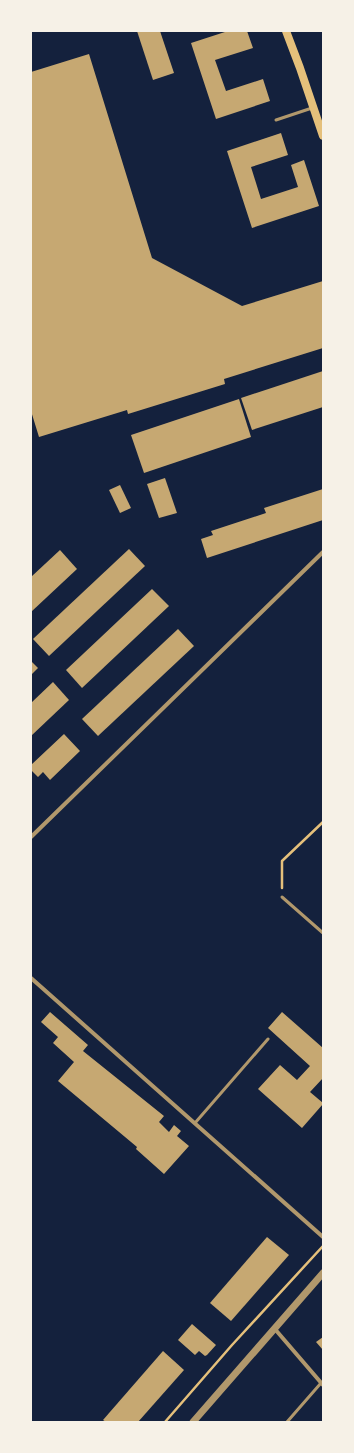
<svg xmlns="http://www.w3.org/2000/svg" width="354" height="1453" viewBox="0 0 354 1453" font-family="'Nunito Sans',sans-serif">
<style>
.building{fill:#c6a872}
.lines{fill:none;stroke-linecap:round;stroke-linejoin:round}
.path{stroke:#e5c07b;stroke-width:2.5}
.service{stroke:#b1986c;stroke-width:3}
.minor{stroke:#b1986c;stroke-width:4}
.tertiary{stroke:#b1986c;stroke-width:7}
.secondary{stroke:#e5c07b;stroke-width:8}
</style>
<rect width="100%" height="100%" fill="#14213d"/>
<!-- building -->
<g class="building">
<path d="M137,31h23l14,42 -21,7z"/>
<path d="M228,31h19l6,17 -38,12 11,31 37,-12 7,22 -54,18 -25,-76z"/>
<path d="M89,54l63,204 90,48 81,-25v67l-99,31 1,5 -97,30 -1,-4 -88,27 -8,-26v-339z"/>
<path d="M281,133l7,22 -37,12 10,32 37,-12 -7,-22 13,-5 15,46 -67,22 -25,-77z"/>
<path d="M323,371v36l-71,23 -11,-32z"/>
<path d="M239,399l12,38 -107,36 -13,-38z"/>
<path d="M165,478l12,35 -18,5 -12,-34z"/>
<path d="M120,485l11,23 -11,5 -11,-23z"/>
<path d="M323,489v31l-116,38 -6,-19 12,-4 -2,-4 55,-18 -2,-5z"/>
<path d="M129,549l16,17 -96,90 -16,-17z"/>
<path d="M60,550l17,19 -46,43v-35z"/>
<path d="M152,589l17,17 -87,82 -16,-18z"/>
<path d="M178,629l16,17 -96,90 -16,-17z"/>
<path d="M31,661l7,7 -7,7z"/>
<path d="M53,682l16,18 -38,36v-33z"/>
<path d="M64,734l16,17 -30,29 -7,-8 -5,5 -7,-7v-5z"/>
<path d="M50,1012l38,33 -5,6 81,65 -5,6 10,10 5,-7 7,6 -4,5 12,10 -25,28 -28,-25 1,-2 -79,-66 16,-19 -21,-19 5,-6 -17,-15z"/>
<path d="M282,1012l41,36v30l-13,14 13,11v1l-21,24 -44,-39 22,-24 17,15 13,-14 -42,-38z"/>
<path d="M267,1237l22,18 -58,66 -21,-18z"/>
<path d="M192,1324l24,21 -9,10 -2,1 -6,-5 -4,4 -17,-15z"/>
<path d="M323,1337v13l-7,-8z"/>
<path d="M163,1351l21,19 -46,52h-32l-3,-2z"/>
</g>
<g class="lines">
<!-- path -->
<g class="path">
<path d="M282,888v-27l41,-39"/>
<path d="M165,1422l67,-77 91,-99"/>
</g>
<!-- service -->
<g class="service">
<path d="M276,120l36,-12"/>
<path d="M282,897l41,36"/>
<path d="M195,1123l73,-84"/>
<path d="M287,1422l34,-39"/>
</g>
<!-- minor -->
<g class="minor">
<path d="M31,837l292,-285"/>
<path d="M31,978l292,259"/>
<path d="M274,1328l49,57"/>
</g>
<!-- tertiary -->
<path class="tertiary" d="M193,1422l130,-149"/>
<!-- secondary -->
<path class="secondary" d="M286,31l14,37 23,68"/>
</g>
<!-- border -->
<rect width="354" height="1453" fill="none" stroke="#f6f1e7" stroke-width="64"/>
</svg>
